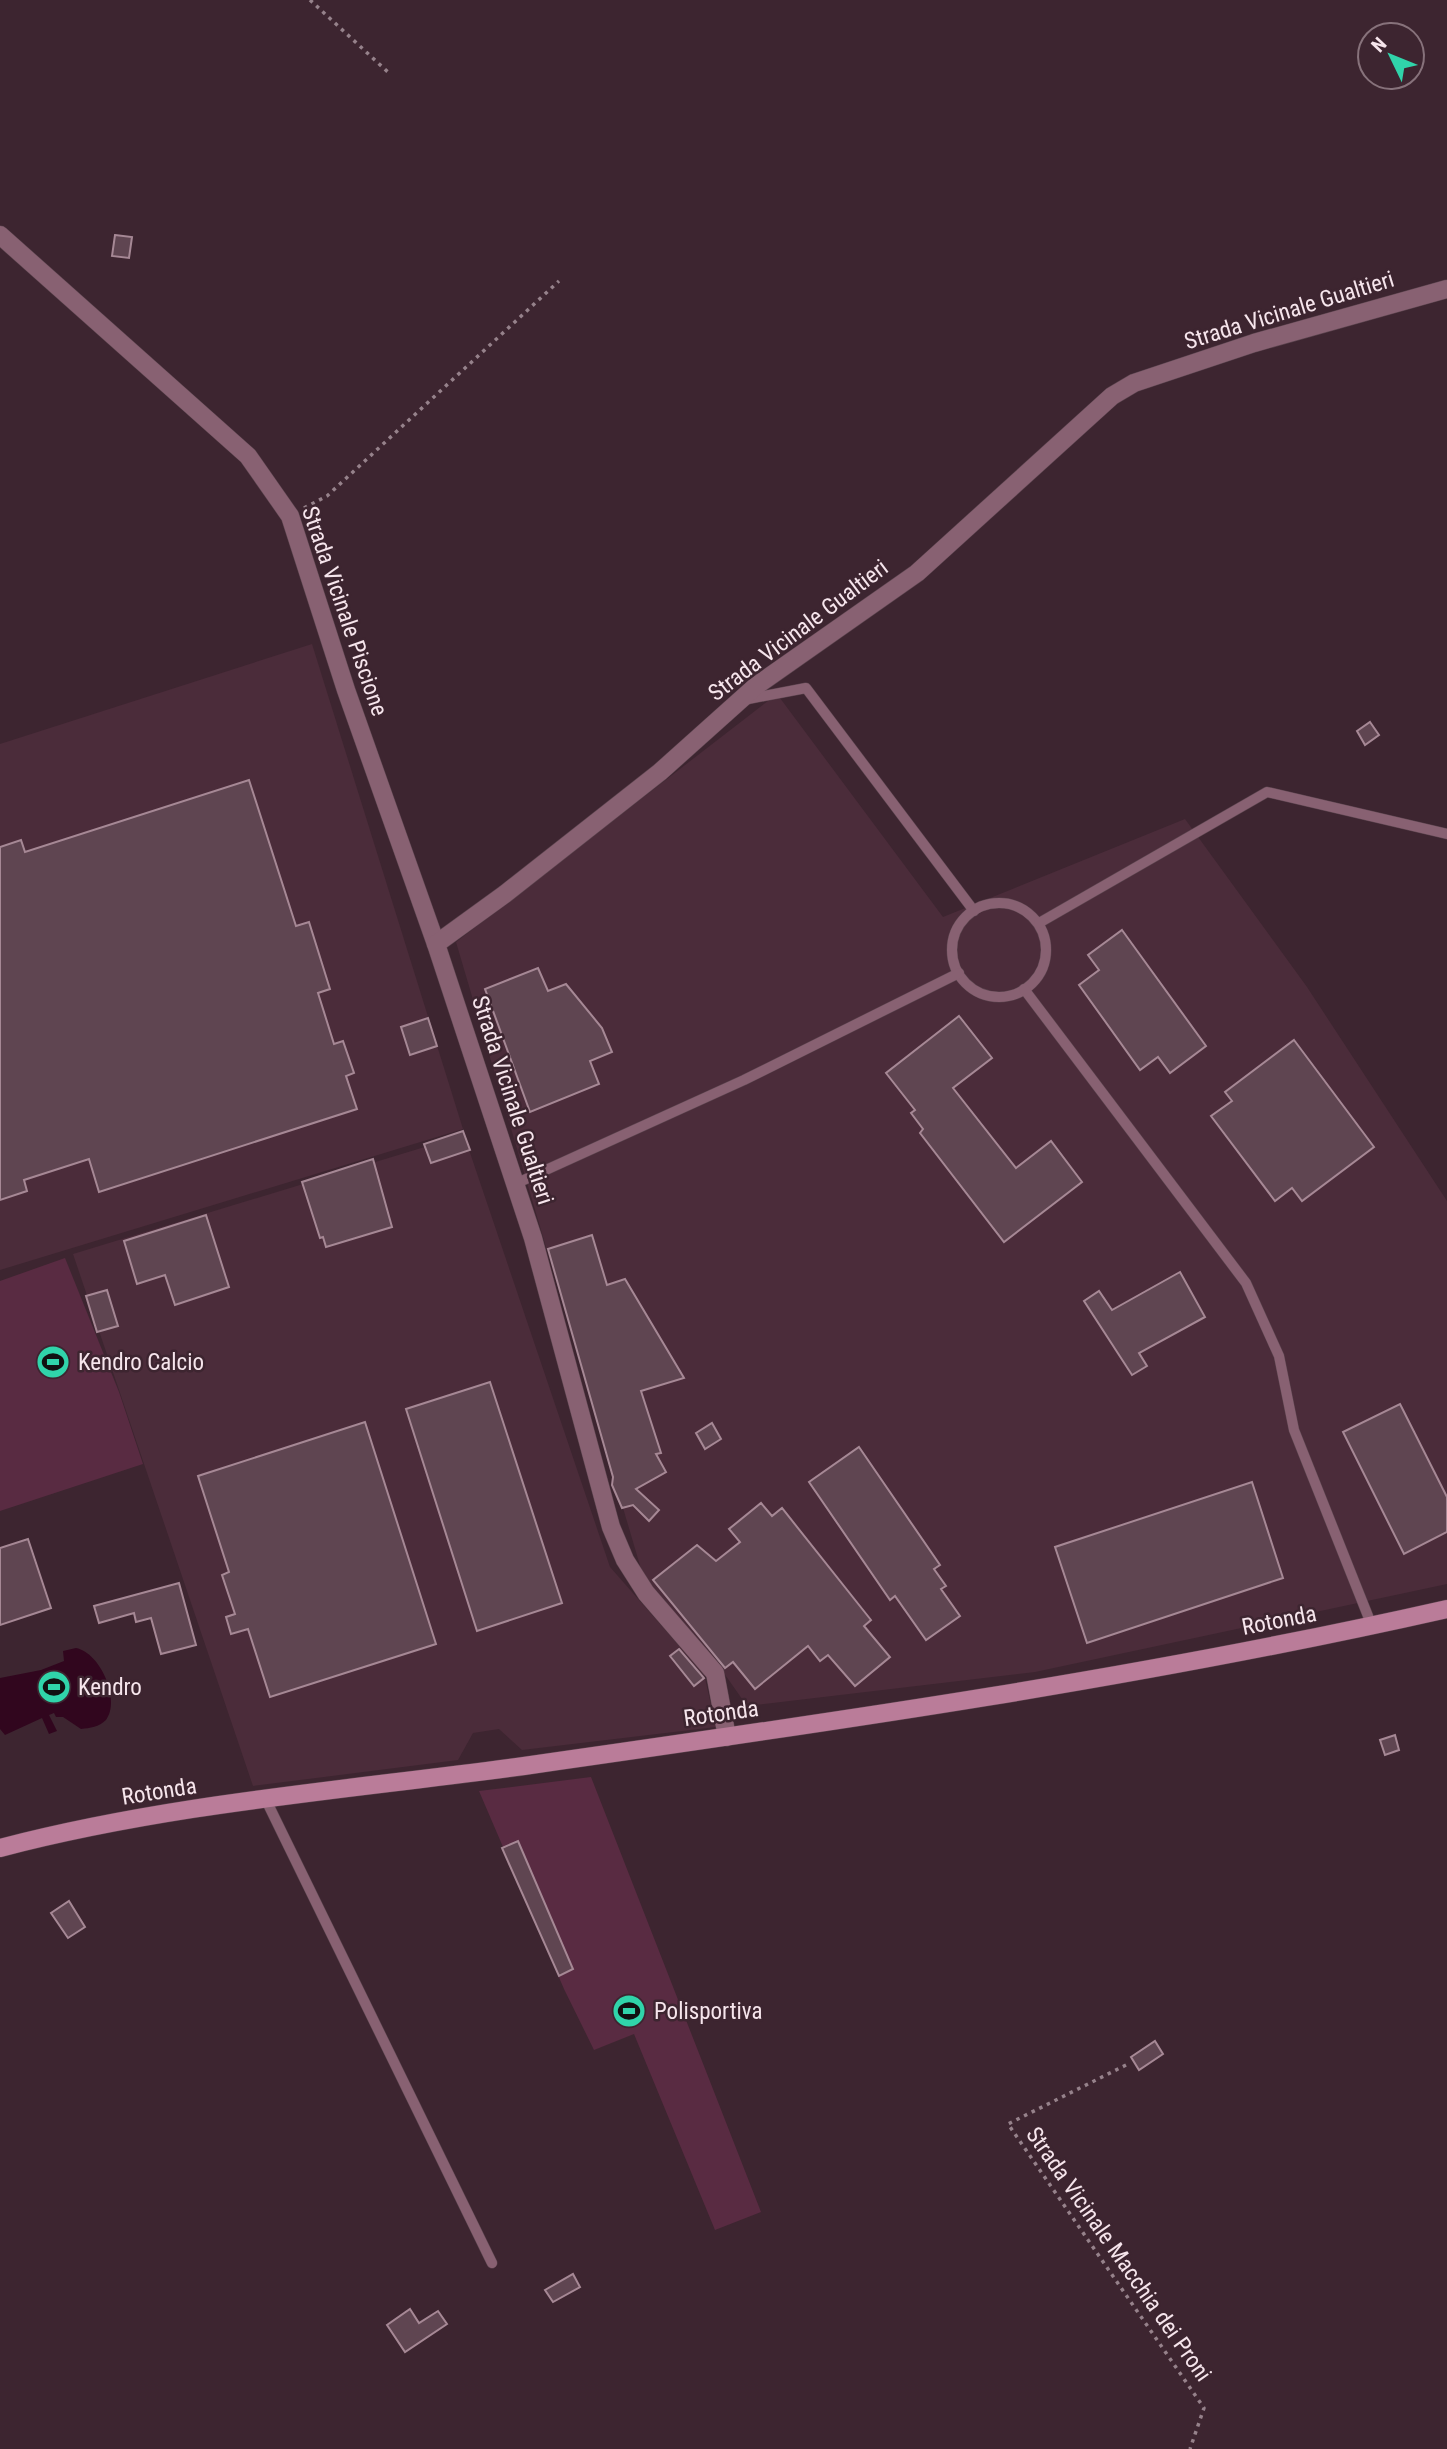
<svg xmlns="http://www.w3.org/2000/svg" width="1447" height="2449" viewBox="0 0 1447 2449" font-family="'Roboto Condensed',sans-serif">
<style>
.built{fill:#4b2c3a}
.green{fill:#592b42}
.water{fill:#31061e}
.building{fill:#5f4551;stroke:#a68895;stroke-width:2}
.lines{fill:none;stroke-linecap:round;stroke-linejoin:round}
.lane-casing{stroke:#5b444e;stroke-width:11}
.street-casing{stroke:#5b444e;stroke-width:19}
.secondary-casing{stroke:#5b444e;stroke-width:19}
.path{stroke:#96828b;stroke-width:3.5;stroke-dasharray:3.5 5;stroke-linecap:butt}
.lane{stroke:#886172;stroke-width:10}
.street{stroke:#886172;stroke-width:18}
.secondary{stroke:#ba7c99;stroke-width:18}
.labels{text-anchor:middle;stroke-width:5;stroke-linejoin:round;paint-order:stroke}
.street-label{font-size:23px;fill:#f6e5ec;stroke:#3d2530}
.poi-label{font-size:23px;fill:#f6e5ec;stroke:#3d2530;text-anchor:start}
</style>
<rect width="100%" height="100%" fill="#3d2530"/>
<!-- built -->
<g class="built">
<path d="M312,644l151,485 -463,141v-526z"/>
<path d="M777,694l166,223 242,-98 122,168 140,214v383l-412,88 -288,34 -26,-37 -77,-90 -188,-637z"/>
<path d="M464,1135l146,432 94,107 12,53 -194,23 -23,-21 -26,4 -15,27 -205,26 -180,-532z"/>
</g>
<!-- green -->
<g class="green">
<path d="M65,1258l54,134 24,72 -143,47v-230z"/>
<path d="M591,1777l170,435 -46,18 -81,-196 -40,16 -30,-61 -85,-198z"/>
</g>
<!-- water -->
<path class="water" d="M76,1648c25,5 45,53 30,72 -7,7 -16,8 -25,9l-18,-12h-7l-2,-4 -5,2 8,16 -8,3 -7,-16 -37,17 -5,-6v-51l41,-8 23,-9 -1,-10z"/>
<!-- building -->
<g class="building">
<path d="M115,235l17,2 -3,21 -17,-2z"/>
<path d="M1370,722l9,13 -14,10 -8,-14z"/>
<path d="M249,780l47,146 13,-4 21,67 -12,4 16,51 9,-3 11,32 -8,3 11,33 -258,83 -10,-33 -65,21 3,11 -27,9v-353l21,-7 4,12z"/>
<path d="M1122,930l84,116 -36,27 -12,-16 -18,13 -61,-85 20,-15 -11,-15z"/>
<path d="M538,968l10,23 18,-7 36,44 10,24 -22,9 9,23 -69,28 -45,-123z"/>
<path d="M959,1016l33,42 -39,30 63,80 35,-27 31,41 -78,60 -84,-109 3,-4 -12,-16 4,-3 -29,-37z"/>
<path d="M428,1018l9,28 -27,9 -9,-28z"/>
<path d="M1294,1040l80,107 -72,54 -10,-13 -17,13 -64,-85 21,-15 -7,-9z"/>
<path d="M463,1131l7,19 -39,13 -7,-19z"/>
<path d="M373,1159l19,68 -66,20 -3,-10 -3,1 -18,-56z"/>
<path d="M206,1215l23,72 -54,18 -10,-30 -28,9 -13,-43z"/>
<path d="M592,1235l15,50 18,-6 59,99 -43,13 20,62 -5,1 10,18 -30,17 23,21 -10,11 -16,-16 -11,3 -10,-23 1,-8 -65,-228z"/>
<path d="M1180,1272l25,45 -66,36 8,13 -15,9 -48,-74 15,-10 13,19z"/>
<path d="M107,1290l11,36 -21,6 -11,-36z"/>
<path d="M490,1382l72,221 -85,28 -71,-222z"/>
<path d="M1400,1404l47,93v35l-43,22 -61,-122z"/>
<path d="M365,1422l71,222 -166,53 -22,-68 -17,5 -5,-17 9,-3 -13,-39 7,-3 -31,-96z"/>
<path d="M712,1423l9,16 -16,10 -9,-16z"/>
<path d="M859,1447l81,118 -6,4 12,17 -5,3 19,27 -34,24 -31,-44 -5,4 -81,-118z"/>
<path d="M1252,1482l31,96 -196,65 -32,-96z"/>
<path d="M761,1503l11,13 10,-8 89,112 -7,6 26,31 -35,29 -27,-31 -8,6 -12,-15 -53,43 -22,-27 -8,6 -72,-88 44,-35 19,16 24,-19 -11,-13z"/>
<path d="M28,1539l23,69 -51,17v-77z"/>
<path d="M179,1583l17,62 -35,9 -10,-36 -15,4 -2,-9 -35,10 -5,-17z"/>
<path d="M679,1649l25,29 -10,8 -24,-30z"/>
<path d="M1395,1735l4,15 -14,5 -5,-15z"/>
<path d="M518,1841l55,128 -14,7 -57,-128z"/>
<path d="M69,1901l16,26 -17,11 -17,-25z"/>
<path d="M1155,2041l8,13 -24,16 -8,-13z"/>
<path d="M573,2274l7,13 -27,15 -8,-12z"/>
<path d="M410,2309l9,14 19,-12 9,13 -42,28 -18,-27z"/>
</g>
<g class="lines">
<defs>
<g id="lane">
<path d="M743,700l63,-12 168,223"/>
<circle cx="999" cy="950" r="47"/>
<path d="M1039,923l228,-131 180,42"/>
<path d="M1024,989l222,294 33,73 15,74 78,196"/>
<path d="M515,1184l229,-104 215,-107"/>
<path d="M266,1800l226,463"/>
</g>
<g id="street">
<path d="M0,235l248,221 42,60 56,174 90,254"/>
<path d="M727,1737l-12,-64 -69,-80 -21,-33 -14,-33 -78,-289 -97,-294 69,-50 155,-122 96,-86 161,-113 195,-177 22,-13 120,-40 193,-54"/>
</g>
<path id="secondary" d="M0,1848c171,-45 349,-58 524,-82 309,-44 618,-88 923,-157"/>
</defs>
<!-- lane casing -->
<use href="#lane" class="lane-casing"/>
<!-- street casing -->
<use href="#street" class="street-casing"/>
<!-- secondary casing -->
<use href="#secondary" class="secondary-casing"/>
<!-- path -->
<g class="path">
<path d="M310,0l80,74"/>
<path d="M304,508l23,-12 232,-215"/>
<path d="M1126,2065l-118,59 196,284 -14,41"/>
</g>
<!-- lane -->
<use href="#lane" class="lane"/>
<!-- street -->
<use href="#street" class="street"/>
<!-- secondary -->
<use href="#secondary" class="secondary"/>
</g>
<!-- icons -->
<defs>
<symbol id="stadium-disc" viewBox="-11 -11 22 22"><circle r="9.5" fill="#30d4aa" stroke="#3d2530"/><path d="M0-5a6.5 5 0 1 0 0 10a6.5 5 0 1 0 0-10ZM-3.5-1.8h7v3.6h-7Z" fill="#111"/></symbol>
</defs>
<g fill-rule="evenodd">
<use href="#stadium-disc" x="34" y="1343" width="38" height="38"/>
<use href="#stadium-disc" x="35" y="1668" width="38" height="38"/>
<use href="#stadium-disc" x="610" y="1992" width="38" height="38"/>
</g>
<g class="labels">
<!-- street labels -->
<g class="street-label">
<text transform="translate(1289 310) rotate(-17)" y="8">Strada Vicinale Gualtieri</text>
<text transform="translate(345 611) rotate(71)" y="8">Strada Vicinale Piscione</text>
<text transform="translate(798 630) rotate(-37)" y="8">Strada Vicinale Gualtieri</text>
<text transform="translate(513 1100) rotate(72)" y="8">Strada Vicinale Gualtieri</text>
<text transform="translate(1279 1620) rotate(-11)" y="8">Rotonda</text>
<text transform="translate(721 1713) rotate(-8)" y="8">Rotonda</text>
<text transform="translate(159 1791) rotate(-9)" y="8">Rotonda</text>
<text transform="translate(1119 2254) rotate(55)" y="8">Strada Vicinale Macchia dei Proni</text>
</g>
<!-- poi labels -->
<g class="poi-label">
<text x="78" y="1370">Kendro Calcio</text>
<text x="78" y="1695">Kendro</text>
<text x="654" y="2019">Polisportiva</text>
</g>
</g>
<!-- north arrow -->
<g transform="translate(1391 56) rotate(313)"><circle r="33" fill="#3d2530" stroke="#87727b" stroke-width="2"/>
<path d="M0-5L12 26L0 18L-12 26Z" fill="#30d4aa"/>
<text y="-10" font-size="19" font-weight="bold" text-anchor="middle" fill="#f6e5ec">N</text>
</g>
</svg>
